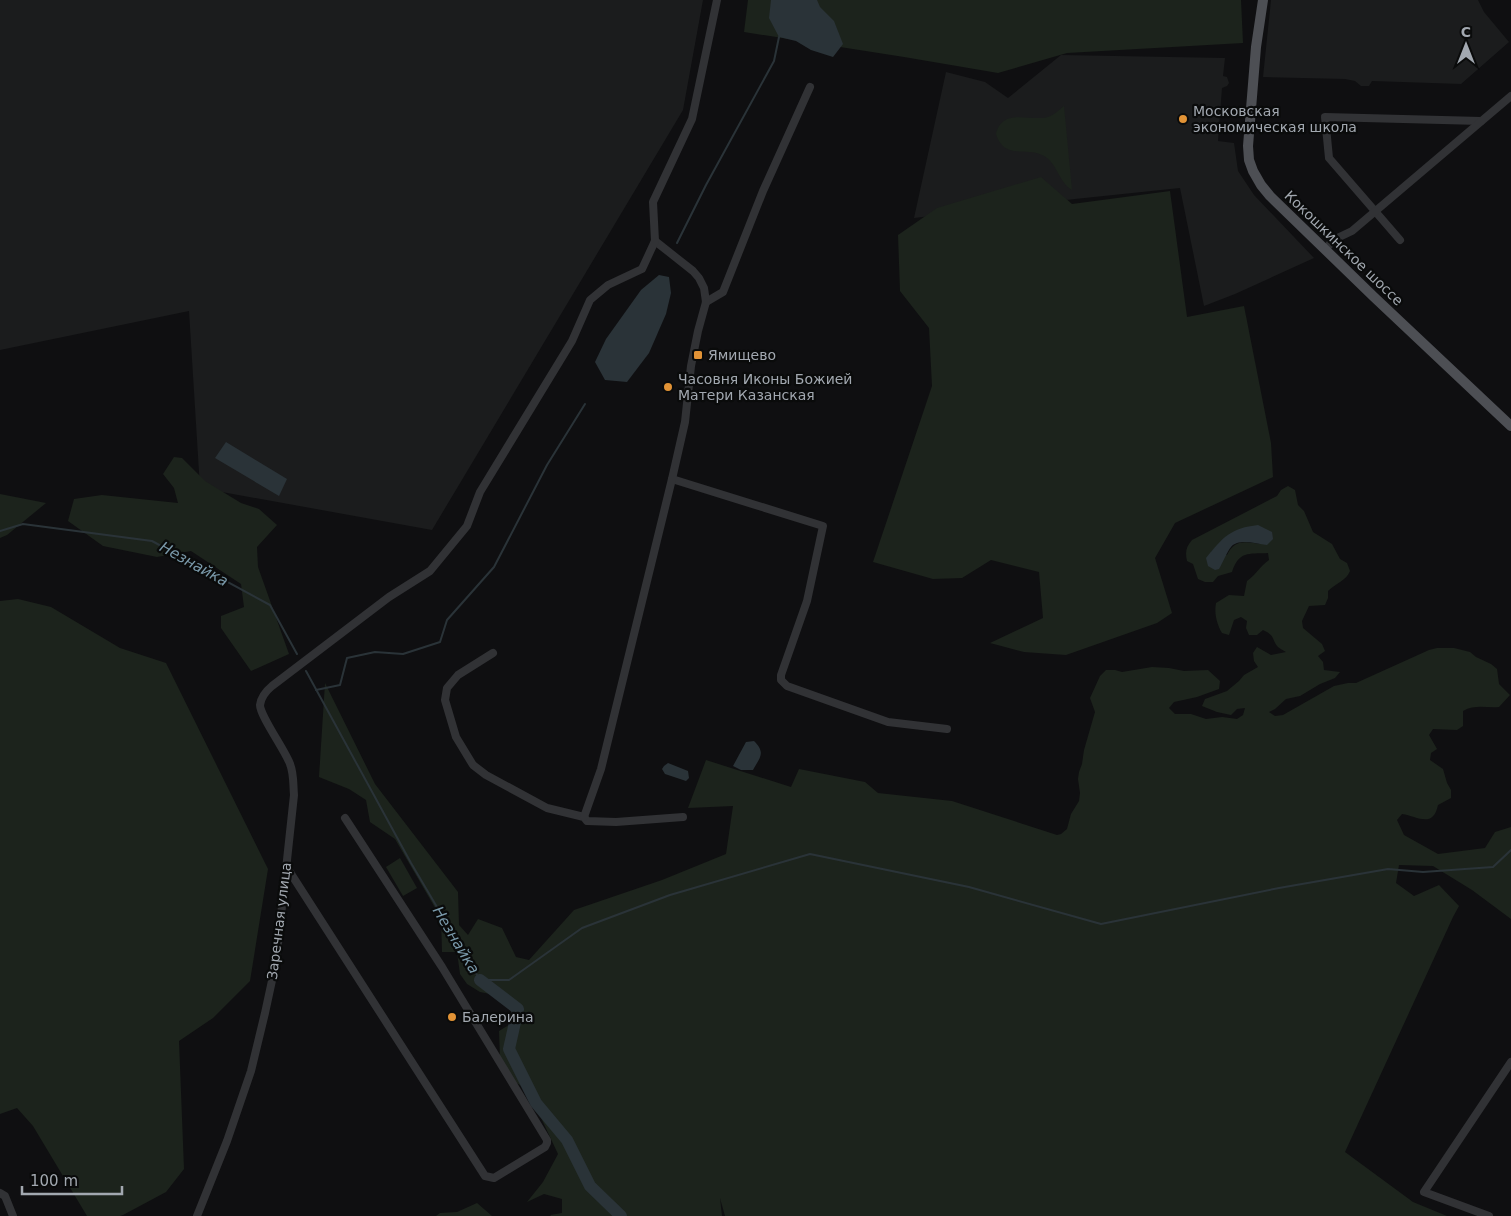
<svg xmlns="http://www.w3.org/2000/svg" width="1511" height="1216" viewBox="0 0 1511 1216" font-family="'DejaVu Sans',sans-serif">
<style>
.built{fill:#1b1c1d}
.green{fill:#1c231c;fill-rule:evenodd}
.water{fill:#2a3338}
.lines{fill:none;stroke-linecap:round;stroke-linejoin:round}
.stream{stroke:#2a3338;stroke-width:2}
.river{stroke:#2a3338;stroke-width:12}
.minor{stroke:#313235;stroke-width:8}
.major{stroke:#4d4f54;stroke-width:10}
.poi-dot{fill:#e29336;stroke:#0a0b0b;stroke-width:2}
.labels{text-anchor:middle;stroke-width:4.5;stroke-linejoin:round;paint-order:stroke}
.poi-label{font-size:14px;fill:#a2a8b0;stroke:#0a0b0b;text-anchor:start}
.street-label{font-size:14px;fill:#a2a8b0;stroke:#0a0b0b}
.water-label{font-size:15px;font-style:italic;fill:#7a99aa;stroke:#0a0b0b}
</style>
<rect width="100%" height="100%" fill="#0f0f11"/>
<!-- built -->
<g class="built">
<path d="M0,0h703l-20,110 -251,420 -232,-42 -11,-177 -189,39z"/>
<path d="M1271,0h207l6,12 25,30 -48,42 -89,-3 -3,5h-8l-6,-5 -10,-2 -82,-2z"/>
<path d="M1061,55l164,3 -2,18 4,1 2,6 -2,3 -5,2 -4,53 16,2 4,28 16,24 60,63 -79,36 -31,12 -24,-118 -105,11 -161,19 32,-146 39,10 23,16z"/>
</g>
<!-- green -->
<g class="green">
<path d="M748,0h493l2,43 -176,10 -69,20 -94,-16 -160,-25z"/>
<path d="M1064,106l8,84c-14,-8 -15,-29 -30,-35 -16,-8 -38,5 -46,-21 6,-27 35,-12 52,-17 6,-2 11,-7 16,-11z"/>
<path d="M1041,177l31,27 98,-13 17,126 57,-11 27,137 2,34 -98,46 -20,35 17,55 -15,10 -91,32 -42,-3 -34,-9 53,-25 -4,-46 -48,-12 -29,18 -29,1 -60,-17 59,-176 -3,-58 -29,-37 -2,-56 39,-27z"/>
<path d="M174,457l8,1 23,23 36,22 18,6 18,16 -20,22 1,20 31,87 -38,17 -30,-43v-12l23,-9 -3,-23 -50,-33 -34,6 -54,-11 -35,-25 6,-22 28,-4 76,8 -4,-15 -11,-14z"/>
<path d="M1288,486l7,4 3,15 6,6 9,21 19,12 8,15 7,4 3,8c-4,10 -14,12 -22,20v7l-3,7 -16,1 -7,15 1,7 19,16 3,7 -7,5 5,6 1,8 16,2 -5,6 -15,6 -20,12 -14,3 -11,10 -6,3 6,4 8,-1 51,-29 14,-3h8l73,-33 8,-2h17l16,4 6,5 15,7 6,5 2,15 11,11 -11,12c-13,1 -24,-3 -36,4v15l-6,4 -24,-1 -4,6 8,14 -6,4 -1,7 13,9 4,14 4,7v8l-13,7c-5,24 -21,11 -36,9l-5,6 7,15 34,19 47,-6 10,-16 16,-5v92l-39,-29 -39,-24 -34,-1 -3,18 18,13 25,-11 20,21 -6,11 -108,235 68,50 34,14h-722l-5,-18 2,18h-171l-1,-1 12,-2v-14l-18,-5 -17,8 16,-20 15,-28 -30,-64 -18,-11 -10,-20 -1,-28 21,-13 -25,-23 -15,-3 -13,-8 -7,-10 -3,-22h-15l-1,-34 -46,-79 -25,-17 -4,-22 -17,-11 -30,-12 6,-94 50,101 83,108 1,33 9,10 10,-16 24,9 14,29 13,3 45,-50 88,-30 64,-26 7,-48 -45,2 18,-48 85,27 8,-18 66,13 13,11 74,8 105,34 4,-1 6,-5 4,-15 8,-13 1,-8 -2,-14 1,-7 3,-8 2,-14 11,-38 -5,-14 10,-22 6,-6h9l7,2 30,-5 17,1 15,3 24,-1 12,11 -1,8 -22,8 -23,5 -5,6 6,6h16l15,5 16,-2 15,2 6,-4 2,-7 -8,1 -6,6 -14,-3 -15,-6 3,-7 22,-8 12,-10 5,-6 14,-8 -4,-6 -1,-8 4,-6 14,8 15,-3c-3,-2 -6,-3 -8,-5 -7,-8 -2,-11 -15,-17l-6,5h-8l-3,-7 1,-7 -6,-4 -7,3 -5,15 -7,-2c-5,-9 -8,-19 -6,-30l13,-8 15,1 3,-15c9,-6 13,-15 22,-21l-1,-7c-20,1 -29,-2 -36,19l-14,4 -5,6h-8l-7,-3 -5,-15 -6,-3c-2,-9 -1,-14 5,-21l85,-44 4,-6zM1272,532l-13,12c-15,-3 -25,-4 -32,11l-16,-3 5,-5z"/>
<path d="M0,494l46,9 -39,32 -7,3z"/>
<path d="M18,599l33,8 69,41 46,15 102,206 -18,112 -37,37 -34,23 5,128 -18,23 -43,23 -3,1h-33l-54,-90 -16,-18 -17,6v-513z"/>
<path d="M400,858l17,30 -14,8 -17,-29z"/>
<path d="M477,1203l15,13h-56l4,-3 17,-1z"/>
</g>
<!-- water -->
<g class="water">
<path d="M771,0h46l3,7 14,14 9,23 -10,13 -22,-7 -15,-9 -17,-4 -10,-19z"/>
<path d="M659,275l10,2 2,16 -5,21 -17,39 -22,29 -22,-2 -10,-18 11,-23 35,-49z"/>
<path d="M226,442l61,37 -8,17 -64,-38z"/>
<path d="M1258,525l14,7 1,7 -6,6c-11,-1 -28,-7 -36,2 -4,5 -8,15 -12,22l-4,1 -7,-4 -2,-8c17,-21 25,-30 52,-33z"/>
<path d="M754,741c12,12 6,16 -1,29h-12l-8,-4 13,-24z"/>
<path d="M668,763l20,8 1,7 -3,3 -21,-7 -3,-5 2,-3z"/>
</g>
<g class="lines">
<!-- stream -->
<g class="stream">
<path d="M677,243l29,-58 68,-124 5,-24"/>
<path d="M0,531l23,-7 129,17 118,64 27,49"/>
<path d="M306,671l105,192 69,117h29l73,-52 88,-33 140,-41 159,33 132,37 178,-36 109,-19 35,3 70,-5 18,-17"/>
<path d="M316,690l24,-5 7,-27 28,-6 28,2 37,-12 7,-22 47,-53 53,-102 38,-61"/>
</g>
<!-- river -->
<path class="river" d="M480,980l38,29 -9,40 27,54 31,37 23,46 31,30"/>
<!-- minor -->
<g class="minor">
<path d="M1400,240l-71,-82 -4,-41 156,4"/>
<path d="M1326,249l7,-9 19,-9 159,-135"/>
<path d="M706,302l17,-10 40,-101 47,-104"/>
<path d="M672,479l151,47 -16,75 -26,74v5l6,6 101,36 59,7"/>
<path d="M493,653l-35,22 -11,13 -2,12 11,37 17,28 13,10 61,33 37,9 3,4 29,1 67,-5"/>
<path d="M584,817l17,-48 71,-290 13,-57 6,-56 7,-35 8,-29 -2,-14 -5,-10 -6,-7 -38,-30"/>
<path d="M286,866l199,310 9,2 51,-31 2,-4v-3l-105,-173 -97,-149"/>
<path d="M0,1193l5,3 8,20"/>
<path d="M197,1216l30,-75 24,-70 14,-58 11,-51 18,-167c-1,-11 0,-21 -4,-31 -5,-14 -30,-48 -30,-59 1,-8 6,-14 12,-19l117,-89 41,-26 37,-45 13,-34 92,-151 18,-41 18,-15 34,-16 13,-28 -2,-39 39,-83 25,-119"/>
<path d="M1489,1216l-65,-24 87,-130"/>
</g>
<!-- major -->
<path class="major" d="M1263,0l-7,47 -8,99 1,14 4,11 8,14 9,11 104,101 137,129"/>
</g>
<!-- markers -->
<g class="poi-dot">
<circle cx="1183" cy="119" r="5"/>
<rect x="693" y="350" width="10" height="10" rx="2.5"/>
<circle cx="668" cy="387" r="5"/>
<circle cx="452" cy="1017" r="5"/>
</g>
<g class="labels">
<!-- poi labels -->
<g class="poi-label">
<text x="1193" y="116">Московская<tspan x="1193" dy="16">экономическая школа</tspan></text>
<text x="708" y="360">Ямищево</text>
<text x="678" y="384">Часовня Иконы Божией<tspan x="678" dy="16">Матери Казанская</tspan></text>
<text x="462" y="1022">Балерина</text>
</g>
<!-- street labels -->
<g class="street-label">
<text transform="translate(1344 248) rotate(44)" y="5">Кокошкинское шоссе</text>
<text transform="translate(279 921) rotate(-83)" y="5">Заречная улица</text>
</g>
<!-- water labels -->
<g class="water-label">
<text transform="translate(194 564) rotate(29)" y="5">Незнайка</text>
<text transform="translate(456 940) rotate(59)" y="5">Незнайка</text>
</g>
</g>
<!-- north arrow -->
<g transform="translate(1466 45)" stroke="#0a0b0b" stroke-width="4" paint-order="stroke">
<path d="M0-4L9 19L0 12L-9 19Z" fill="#a2a8b0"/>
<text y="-8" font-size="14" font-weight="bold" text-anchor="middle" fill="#a2a8b0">С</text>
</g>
<!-- scale -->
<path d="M22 1186v8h100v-8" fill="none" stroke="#a2a8b0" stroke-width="2.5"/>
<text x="30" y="1186" font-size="15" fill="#a2a8b0" stroke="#0a0b0b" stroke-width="4" paint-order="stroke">100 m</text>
</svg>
